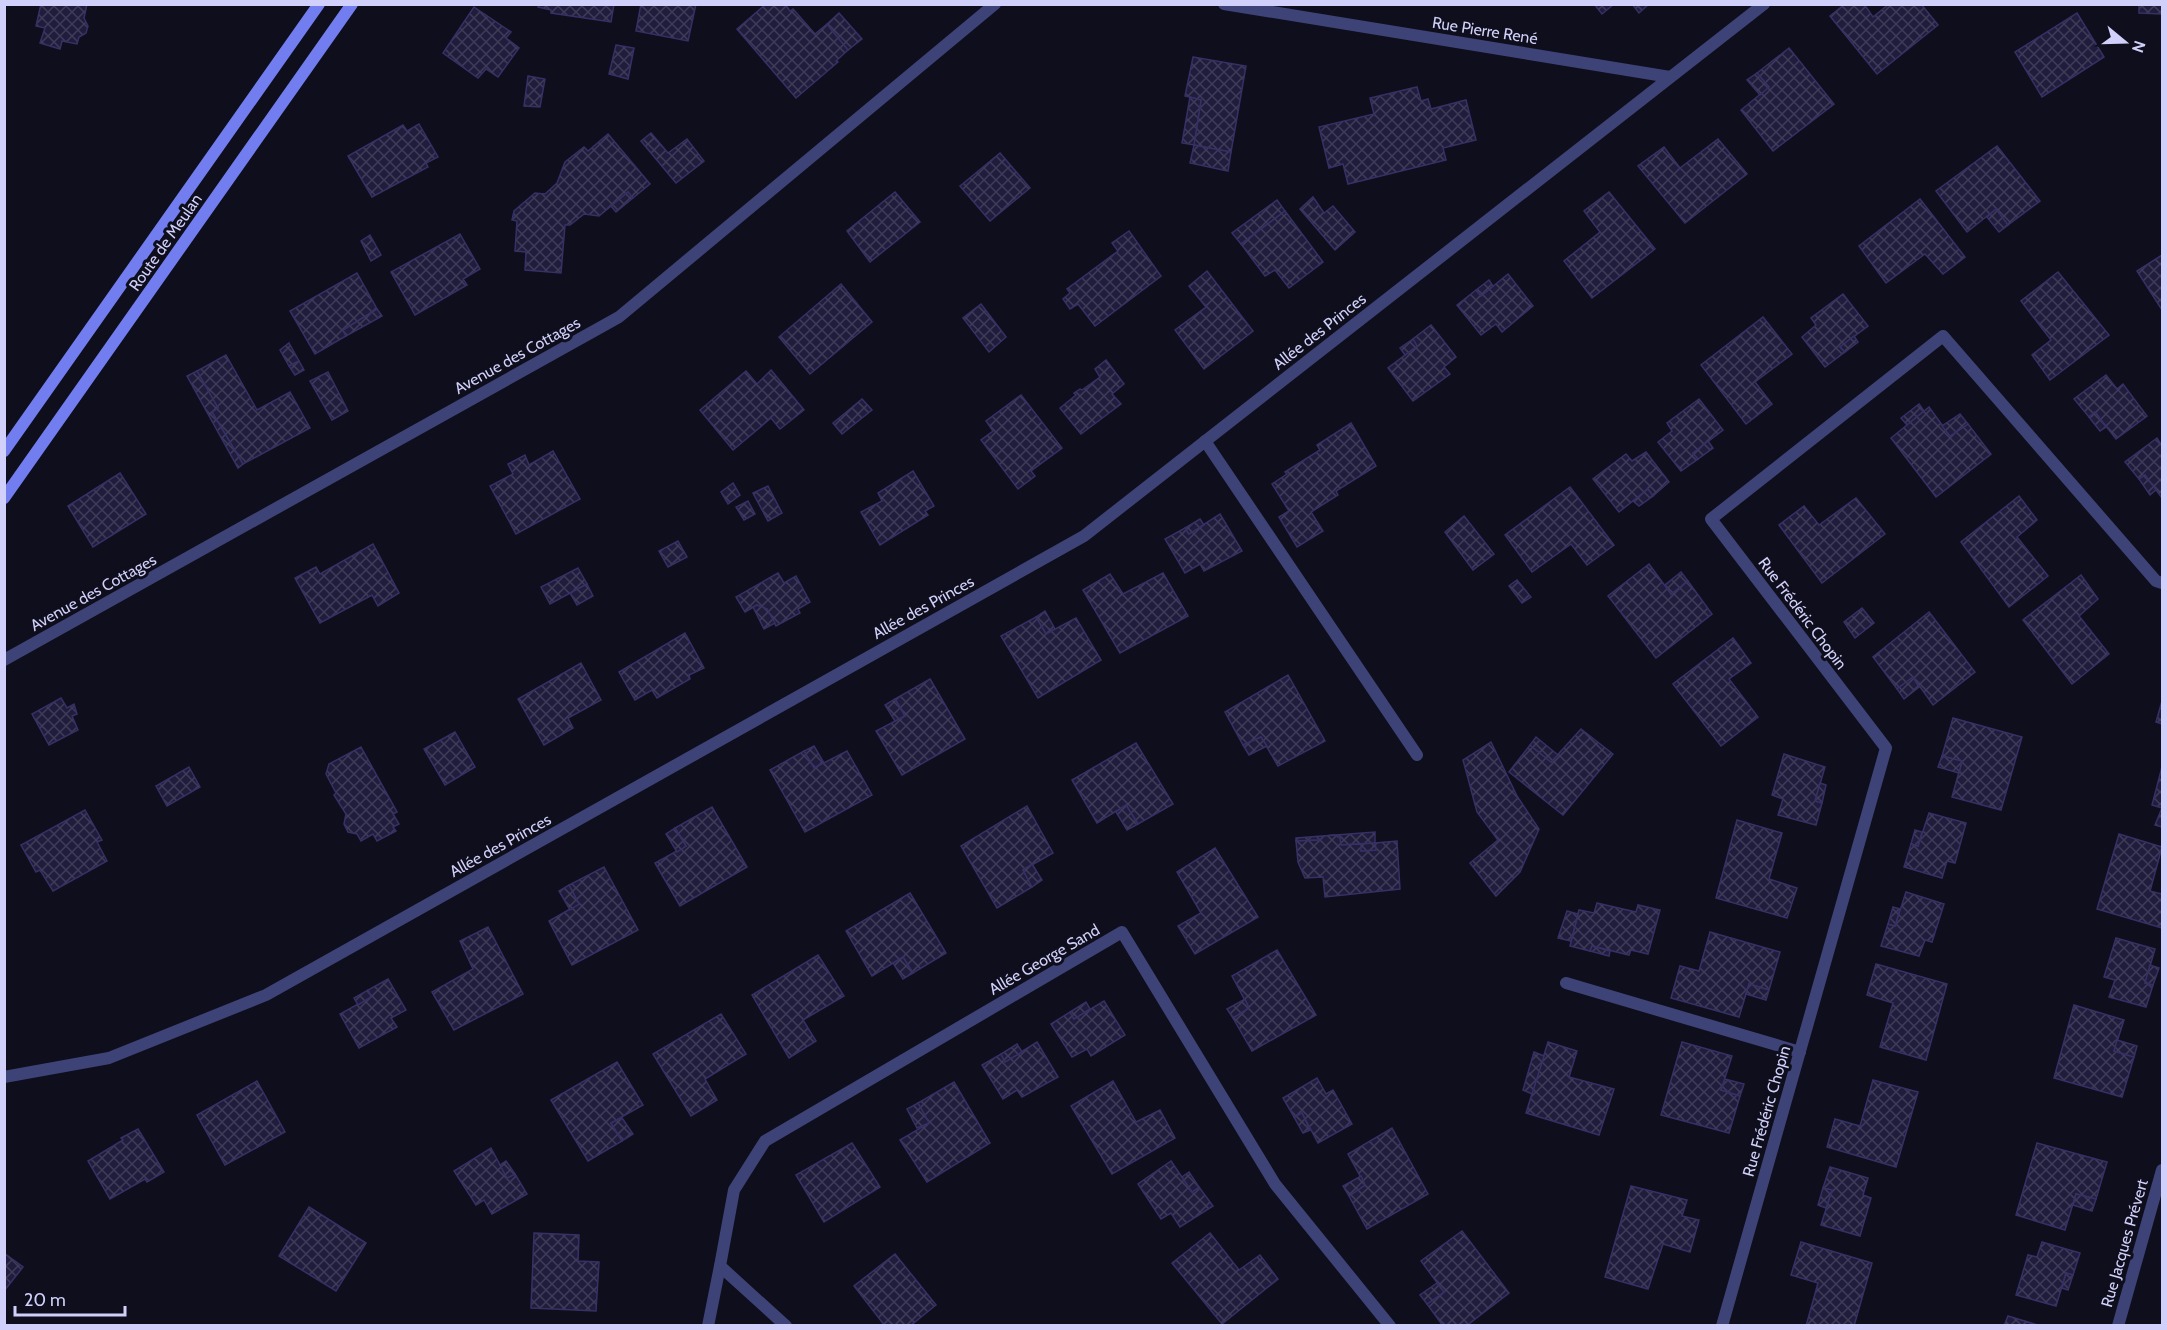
<svg xmlns="http://www.w3.org/2000/svg" width="2167" height="1330" viewBox="0 0 2167 1330" font-family="Cabin,sans-serif">
<style>
.building{fill:url(#building-cross-hatch);stroke:#353166;stroke-width:1.5}
.lines{fill:none;stroke-linecap:round;stroke-linejoin:round}
.service{stroke:#3e4377;stroke-width:12}
.minor{stroke:#3e4377;stroke-width:12}
.secondary{stroke:#727eef;stroke-width:12}
.labels{text-anchor:middle;stroke-width:6;stroke-linejoin:round;paint-order:stroke}
.street-label{font-size:16px;fill:#d0d0fa;stroke:#0f0e1d}
</style>
<defs>
<pattern id="building-cross-hatch" width="8" height="8" patternUnits="userSpaceOnUse" patternTransform="scale(1.5)"><rect width="8" height="8" fill="#1f1c3c"/><path d="M0 0l8 8M0 8l8-8" fill="none" stroke="#3e3c59"/></pattern>
</defs>
<rect width="100%" height="100%" fill="#0f0e1d"/>
<!-- building -->
<g class="building">
<path d="M41,4h46l-3,14 4,8 -2,7 -7,4 -2,7 -15,-3 -2,8 -20,-6 5,-15 -9,-2z"/>
<path d="M539,4h75l-3,18 -60,-9v-3l-13,-3z"/>
<path d="M641,4h55l-8,37 -52,-10z"/>
<path d="M766,4h19l5,7 3,-2 22,25 12,-10 21,26 -12,11 2,1 -42,36 -59,-69z"/>
<path d="M1594,4h20l-12,10z"/>
<path d="M1632,4h17l-10,9z"/>
<path d="M1845,4h19l9,13 16,-13h32l17,21 -61,49 -47,-58z"/>
<path d="M2139,4h23v10l-23,-1z"/>
<path d="M474,7l37,25 -5,6 13,10 -21,29 -12,-8 -8,9 -35,-25z"/>
<path d="M839,13l23,26 -14,11 -21,-26z"/>
<path d="M2077,13l27,44 -62,40 -27,-45z"/>
<path d="M616,45l18,3 -6,31 -19,-5z"/>
<path d="M1789,48l45,56 -61,47 -32,-41 28,-23 -12,-14z"/>
<path d="M1193,57l53,9 -15,86 -37,-7 7,-45 -16,-4z"/>
<path d="M1757,73l12,14 -9,8 -13,-15z"/>
<path d="M528,76l17,3 -5,28 -16,-1z"/>
<path d="M1417,87l4,14 7,-2 3,10 35,-9 10,40 -33,8 3,12 -98,24 -5,-20 -14,4 -10,-41 55,-13 -4,-16z"/>
<path d="M1190,97l11,3 -7,45 -12,-2z"/>
<path d="M419,124l19,33 -12,6 2,4 -56,30 -24,-41 55,-31 4,6z"/>
<path d="M651,133l17,20 19,-14 17,22 -28,22 -35,-42z"/>
<path d="M608,134l42,50 -17,14 -5,-6 -29,24 -15,-2 -14,11h-5l-4,48 -36,-3 1,-18 -11,-1 2,-30 -5,-1 2,-9 21,-18 10,1 12,-11 8,-21 19,-15 4,4z"/>
<path d="M1718,139l29,35 -62,49 -47,-57 26,-19 16,21z"/>
<path d="M1194,145l37,7 -3,19 -38,-8z"/>
<path d="M1997,146l43,55 -32,24 -12,-16 -29,23 -31,-41z"/>
<path d="M1000,153l30,35 -40,33 -30,-35z"/>
<path d="M628,192l5,6 -17,14 -5,-6z"/>
<path d="M895,192l25,30 -50,40 -23,-31z"/>
<path d="M1609,192l46,57 -63,49 -28,-37 36,-29 -16,-21z"/>
<path d="M1313,197l11,16 9,-7 22,26 -20,18 -35,-41z"/>
<path d="M1920,199l45,58 -22,17 -18,-20 -39,29 -27,-37z"/>
<path d="M1277,200l8,11 -44,33 -9,-11z"/>
<path d="M1996,209l12,16 -9,7 -12,-15z"/>
<path d="M1285,211l38,51 -34,26 -14,-18 -10,6 -24,-32z"/>
<path d="M1129,231l32,45 -66,50 -17,-22 -8,5 -7,-10 7,-6 -3,-4 51,-38 -6,-8z"/>
<path d="M460,234l20,35 -17,10 4,6 -52,30 -24,-43z"/>
<path d="M370,235l11,20 -10,6 -10,-20z"/>
<path d="M2162,255v55l-25,-39z"/>
<path d="M1207,271l46,60 -49,38 -29,-39 31,-23 -17,-21z"/>
<path d="M2058,272l51,63 -59,45 -18,-25 19,-15 -30,-39z"/>
<path d="M357,273l20,36 -34,21 3,6 -31,18 -25,-43z"/>
<path d="M1508,274l25,32 -31,26 -6,-8 -15,11 -24,-30 19,-15 5,6z"/>
<path d="M1489,280l4,6 -12,10 -5,-6z"/>
<path d="M841,284l31,38 -62,52 -31,-37z"/>
<path d="M1843,294l25,32 -28,21 5,5 -20,15 -23,-30 14,-12 -5,-7z"/>
<path d="M981,304l25,33 -17,15 -26,-34z"/>
<path d="M377,309l5,7 -36,20 -3,-6z"/>
<path d="M1763,317l29,37 -37,28 17,22 -26,20 -45,-59z"/>
<path d="M1431,325l25,32 -12,10 6,7 -37,27 -25,-33 29,-22 -4,-7z"/>
<path d="M1854,336l4,6 -13,10 -5,-5z"/>
<path d="M1413,339l4,7 -12,9 -5,-7z"/>
<path d="M289,343l10,18 -10,5 -9,-16z"/>
<path d="M226,355l31,55 33,-18 20,36 -67,36 -31,-52 6,-4 -21,-37z"/>
<path d="M1106,360l18,24 -12,10 9,10 -40,30 -21,-26 16,-13 -2,-2 6,-4 2,1 18,-13 -5,-8z"/>
<path d="M299,361l5,9 -9,5 -6,-9z"/>
<path d="M771,370l33,40 -24,19 -9,-11 -38,32 -33,-40 46,-39 11,13z"/>
<path d="M197,371l21,37 -6,4 31,52 -5,4 -51,-92z"/>
<path d="M328,372l20,39 -16,9 -22,-39z"/>
<path d="M2106,375l11,14 6,-5 24,32 -31,23 -21,-27 -6,5 -15,-18z"/>
<path d="M1021,395l41,53 -31,23 4,5 -17,13 -37,-49 12,-9 -7,-10z"/>
<path d="M862,399l10,11 -30,24 -9,-11z"/>
<path d="M1699,399l24,31 -30,23 5,6 -17,12 -23,-29 14,-11 -5,-8z"/>
<path d="M1919,404l5,7 -17,14 -6,-7z"/>
<path d="M1929,407l21,29 18,-12 23,30 -55,43 -45,-59z"/>
<path d="M2095,412l11,15 -6,4 -11,-14z"/>
<path d="M1960,414l8,10 -18,12 -8,-10z"/>
<path d="M1351,423l25,43 -40,25 2,4 -27,17 12,19 -26,16 -18,-30 10,-6 -17,-27 15,-10 -2,-2 35,-22 -3,-5z"/>
<path d="M2157,438l5,8v52l-17,-23 -6,4 -14,-17z"/>
<path d="M1708,441l5,7 -15,11 -5,-6z"/>
<path d="M553,451l27,48 -64,35 -26,-48 23,-12 -5,-10 17,-9 4,10z"/>
<path d="M1646,452l23,30 -16,14 -5,-7 -29,23 -26,-33 33,-25 6,7z"/>
<path d="M913,471l21,35 -9,5 3,4 -48,30 -19,-33 21,-11 -4,-8z"/>
<path d="M120,473l26,41 -53,33 -25,-41z"/>
<path d="M2145,475l11,15 -6,5 -11,-16z"/>
<path d="M733,483l7,12 -12,9 -7,-12z"/>
<path d="M768,486l14,27 -14,8 -15,-28z"/>
<path d="M1570,487l44,58 -27,20 -16,-21 -39,28 -27,-37z"/>
<path d="M1648,489l5,7 -14,10 -6,-5z"/>
<path d="M2019,496l18,24 -20,17 31,39 -39,31 -48,-65z"/>
<path d="M1856,498l29,36 -63,49 -43,-58 25,-19 15,19z"/>
<path d="M748,501l7,13 -11,6 -8,-13z"/>
<path d="M1220,514l22,37 -38,20 -4,-7 -15,9 -20,-34 20,-11 4,6z"/>
<path d="M1464,516l30,38 -21,16 -28,-38z"/>
<path d="M1200,519l4,6 -15,9 -4,-6z"/>
<path d="M678,541l9,16 -19,10 -9,-16z"/>
<path d="M373,544l26,49 -21,13 -6,-11 -52,28 -25,-45 21,-11 4,7z"/>
<path d="M1649,564l22,30 17,-13 24,33 -56,44 -48,-62z"/>
<path d="M578,568l9,16 -37,20 -9,-17z"/>
<path d="M1681,572l7,9 -17,13 -6,-9z"/>
<path d="M778,573l6,10 12,-7 14,26 -12,7 2,4 -24,13 -9,-17 -10,-4 -12,7 -9,-15z"/>
<path d="M1163,573l25,43 -68,37 -37,-63 27,-16 13,20z"/>
<path d="M2081,575l17,24 -19,17 30,38 -37,30 -49,-64z"/>
<path d="M1517,580l14,17 -9,6 -13,-17z"/>
<path d="M587,584l6,12 -16,9 -7,-12z"/>
<path d="M757,605l10,4 8,14 -11,6 -11,-22z"/>
<path d="M1862,608l12,15 -19,15 -11,-16z"/>
<path d="M1045,611l10,18 -9,5 -10,-17z"/>
<path d="M1929,612l46,60 -42,33 -20,-28 -16,12 -24,-32z"/>
<path d="M1036,617l10,17 30,-16 25,42 -63,38 -37,-62z"/>
<path d="M685,633l19,35 -15,7 1,4 -33,19 -5,-8 -17,10 -16,-28z"/>
<path d="M1733,638l18,25 -22,16 29,38 -37,29 -48,-62z"/>
<path d="M581,663l20,37 -33,18 5,10 -29,17 -26,-46z"/>
<path d="M1288,675l37,66 -47,25 -17,-29 -18,8 -18,-33z"/>
<path d="M1913,677l6,10 -15,12 -7,-10z"/>
<path d="M930,679l35,60 -63,36 -26,-44 29,-15 -10,-17z"/>
<path d="M61,698l6,10 7,-4 3,10 -5,2 6,14 -29,15 -17,-31z"/>
<path d="M895,699l10,17 -10,5 -10,-16z"/>
<path d="M2162,701v23l-6,-2z"/>
<path d="M1953,718l69,19 -21,73 -49,-13 10,-36 -20,-5z"/>
<path d="M1581,729l32,25 -50,61 -54,-43 21,-27 21,17z"/>
<path d="M455,732l20,35 -30,18 -21,-36z"/>
<path d="M1261,737l6,9 -18,9 -6,-10z"/>
<path d="M1536,737l22,18 -7,7 -21,-17z"/>
<path d="M1491,742l26,54 22,33 -19,43 -24,24 -26,-33 28,-23 -21,-28 -14,-52z"/>
<path d="M1136,743l37,61 -35,20 -12,-19 -29,18 -25,-43z"/>
<path d="M814,746l10,17 -10,5 -10,-17z"/>
<path d="M361,747l36,65 -4,2 6,10 -6,3 3,4 -19,10 -4,-7 -12,7 -4,-7 -9,-2 -4,-8 2,-10 -12,-19 2,-2 -10,-19 3,-10z"/>
<path d="M804,751l10,17 33,-17 25,44 -67,37 -35,-62z"/>
<path d="M1784,754l41,13 -10,34 7,2 -6,22 -38,-10 5,-16 -11,-4z"/>
<path d="M1942,756l20,5 -3,12 -21,-6z"/>
<path d="M189,767l11,20 -33,19 -11,-20z"/>
<path d="M2162,767v60l-7,-2 7,-17 -10,-3z"/>
<path d="M1820,783l6,2 -4,18 -7,-2z"/>
<path d="M1126,805l12,19 -11,6 -11,-18z"/>
<path d="M1027,806l26,47 -30,17 9,17 -35,21 -36,-62z"/>
<path d="M712,807l35,60 -67,39 -25,-43 31,-17 -11,-18z"/>
<path d="M85,810l17,30 -5,2 10,19 -54,30 -13,-21 -4,2 -15,-27z"/>
<path d="M1929,813l37,10 -11,40 -8,-2 -5,17 -38,-11 7,-23 7,2z"/>
<path d="M1737,820l45,13 -13,46 28,9 -10,30 -71,-20z"/>
<path d="M675,828l11,18 -9,6 -11,-18z"/>
<path d="M1915,830l7,2 -4,14 -7,-2z"/>
<path d="M1375,832v11l-34,2 -1,-7 -6,-3 -10,1 -4,4 -24,1v-3z"/>
<path d="M2119,834l43,13 -12,44 12,3v34l-65,-19z"/>
<path d="M1334,835l6,3 1,7 20,-1v7l15,-1 -1,-7 22,-2 3,48 -75,8 -2,-20 -18,1 -7,-16 -2,-21 24,-1 4,-4z"/>
<path d="M1375,843l1,7 -15,1v-7z"/>
<path d="M1215,848l43,69 -63,37 -17,-28 23,-13 -24,-41z"/>
<path d="M1032,864l10,16 -10,7 -9,-17z"/>
<path d="M604,867l34,63 -66,35 -23,-44 30,-17 -10,-19z"/>
<path d="M569,885l10,19 -9,6 -11,-19z"/>
<path d="M1906,892l38,12 -12,38 -7,-2 -6,16 -38,-10 7,-22 7,2z"/>
<path d="M910,893l36,60 -33,20 -10,-16 -31,19 -26,-45z"/>
<path d="M1597,903l39,9 2,-7 22,5 -12,44 -17,-4 -2,5 -37,-9 -2,5 -20,-5 9,-36 15,3z"/>
<path d="M1893,907l7,2 -5,17 -7,-2z"/>
<path d="M1567,911l11,3 -7,27 -13,-3z"/>
<path d="M488,927l35,67 -69,36 -22,-38 41,-23 -13,-28z"/>
<path d="M1710,932l70,20 -11,38 -20,-6 -10,33 -68,-19 9,-32 19,5z"/>
<path d="M2116,938l39,11 -10,34 8,2 -7,22 -37,-10 6,-17 -11,-3z"/>
<path d="M1592,946l18,5 -1,5 -19,-5z"/>
<path d="M1277,950l39,65 -64,36 -19,-33 16,-10 -17,-32z"/>
<path d="M818,955l26,41 -41,24 13,21 -27,17 -37,-63z"/>
<path d="M903,957l10,16 -10,6 -10,-16z"/>
<path d="M1876,964l71,20 -21,76 -46,-13 13,-44 -26,-8z"/>
<path d="M2150,965l9,3 -6,17 -8,-2z"/>
<path d="M388,979l18,31 -15,8 6,9 -38,21 -19,-34 31,-17 -3,-7z"/>
<path d="M1749,984l20,6 -3,10 -20,-6z"/>
<path d="M368,990l3,7 -13,8 -4,-7z"/>
<path d="M1245,999l4,9 -16,10 -6,-9z"/>
<path d="M1104,1001l21,34 -34,21 -4,-7 -15,8 -21,-33 19,-12 4,7z"/>
<path d="M1086,1002l4,7 -16,10 -4,-7z"/>
<path d="M2074,1005l50,15 -10,31 20,6 -12,40 -68,-19z"/>
<path d="M721,1014l25,40 -41,25 12,21 -26,16 -38,-62z"/>
<path d="M2117,1040l20,6 -3,11 -20,-6z"/>
<path d="M1037,1042l21,35 -36,20 -5,-7 -14,9 -21,-34 19,-11 4,8z"/>
<path d="M1548,1042l29,9 -8,26 45,12 -15,46 -73,-22z"/>
<path d="M1682,1042l50,14 -11,34 19,6 -11,37 -68,-18z"/>
<path d="M1017,1044l5,8 -17,10 -4,-8z"/>
<path d="M1534,1052l10,4 -12,38 -9,-4z"/>
<path d="M617,1062l26,43 -32,18 11,18 -34,20 -37,-61z"/>
<path d="M1317,1078l9,16 7,-4 19,34 -34,19 -16,-30 -8,4 -11,-19z"/>
<path d="M1725,1079l19,5 -4,12 -19,-6z"/>
<path d="M1873,1080l45,12 -22,75 -69,-20 8,-28 25,7z"/>
<path d="M257,1081l28,51 -60,33 -28,-50z"/>
<path d="M1113,1081l23,41 24,-12 15,28 -63,36 -41,-68z"/>
<path d="M954,1082l36,61 -63,39 -27,-42 29,-17 -11,-20z"/>
<path d="M918,1103l11,20 -12,5 -10,-19z"/>
<path d="M1302,1113l8,17 -7,3 -9,-16z"/>
<path d="M622,1118l11,16 -11,7 -11,-18z"/>
<path d="M1392,1128l36,66 -61,35 -18,-33 16,-11 -17,-31z"/>
<path d="M138,1129l26,43 -17,10 -2,-3 -35,20 -22,-38 35,-21 -2,-2z"/>
<path d="M852,1143l28,44 -56,35 -28,-47z"/>
<path d="M2037,1143l70,19 -11,37 -20,-5 -11,36 -49,-15z"/>
<path d="M491,1148l16,30 8,-4 12,20 -35,20 -8,-14 -8,5 -22,-34z"/>
<path d="M506,1161l9,13 -8,4 -7,-13z"/>
<path d="M1171,1161l21,31 7,-5 14,19 -33,21 -9,-14 -10,6 -23,-35z"/>
<path d="M1830,1167l38,11 -5,17 8,3 -11,38 -39,-11 11,-35 -9,-2z"/>
<path d="M1189,1172l10,15 -7,5 -10,-15z"/>
<path d="M1361,1176l4,9 -16,11 -6,-10z"/>
<path d="M1631,1186l56,14 -5,16 17,4 -9,32 -27,-8 -15,45 -43,-12z"/>
<path d="M1823,1188l9,2 -6,18 -8,-3z"/>
<path d="M2076,1194l20,5 -4,12 -19,-6z"/>
<path d="M309,1207l57,36 -30,48 -57,-35z"/>
<path d="M1462,1231l47,62 -43,33h-23l-16,-22 17,-12 -23,-31z"/>
<path d="M534,1233l45,2 -1,26 21,1 -3,49 -65,-3z"/>
<path d="M1210,1233l29,37 21,-15 18,24 -56,45 -50,-61z"/>
<path d="M1801,1242l71,21 -18,63h-48l12,-43 -27,-8z"/>
<path d="M2042,1242l38,11 -7,22 -7,-2 -10,33 -40,-11 12,-40 9,2z"/>
<path d="M4,1253l19,14 -19,24z"/>
<path d="M895,1254l41,51 -26,21h-25l-31,-40z"/>
<path d="M2066,1273l7,2 -5,15 -6,-2z"/>
<path d="M1437,1283l7,9 -17,12 -7,-9z"/>
<path d="M2008,1316l33,10h-37z"/>
</g>
<g class="lines">
<!-- service -->
<path class="service" d="M1566,983l234,69"/>
<!-- minor -->
<g class="minor">
<path d="M1224,4l446,73"/>
<path d="M1205,441l212,314"/>
<path d="M4,660l615,-343 376,-313"/>
<path d="M4,1077l105,-19 157,-63 818,-459 680,-532"/>
<path d="M708,1326l12,-60"/>
<path d="M786,1326l-66,-60 14,-76 31,-49 357,-209 153,252 115,142"/>
<path d="M1722,1326l164,-578 -175,-229 232,-183 213,245 6,2"/>
<path d="M2118,1326l44,-156"/>
</g>
<!-- secondary -->
<g class="secondary">
<path d="M4,451l315,-447"/>
<path d="M4,498l348,-494"/>
</g>
</g>
<g class="labels">
<!-- street labels -->
<g class="street-label">
<text transform="translate(1485 30) rotate(9)" y="6">Rue Pierre René</text>
<text transform="translate(165 242) rotate(-55)" y="6">Route de Meulan</text>
<text transform="translate(1319 331) rotate(-38)" y="6">Allée des Princes</text>
<text transform="translate(517 355) rotate(-29)" y="6">Avenue des Cottages</text>
<text transform="translate(93 592) rotate(-29)" y="6">Avenue des Cottages</text>
<text transform="translate(923 607) rotate(-29)" y="6">Allée des Princes</text>
<text transform="translate(1803 613) rotate(53)" y="6">Rue Frédéric Chopin</text>
<text transform="translate(500 845) rotate(-29)" y="6">Allée des Princes</text>
<text transform="translate(1044 959) rotate(-30)" y="6">Allée George Sand</text>
<text transform="translate(1766 1111) rotate(-74)" y="6">Rue Frédéric Chopin</text>
<text transform="translate(2124 1243) rotate(-74)" y="6">Rue Jacques Prévert</text>
</g>
</g>
<!-- border -->
<rect width="2167" height="1330" fill="none" stroke="#d0d0fa" stroke-width="12"/>
<!-- north arrow -->
<g transform="translate(2125 42) rotate(109)" stroke="#0f0e1d" stroke-width="4.5" paint-order="stroke">
<path d="M0-4.5L10 22L0 15L-10 22Z" fill="#d0d0fa"/>
<text y="-9" font-size="16" font-weight="bold" text-anchor="middle" fill="#d0d0fa">N</text>
</g>
<!-- scale -->
<path d="M15 1306v9h110v-9" fill="none" stroke="#d0d0fa" stroke-width="3"/>
<text x="24" y="1306" font-size="18" fill="#d0d0fa" stroke="#0f0e1d" stroke-width="4.5" paint-order="stroke">20 m</text>
</svg>
